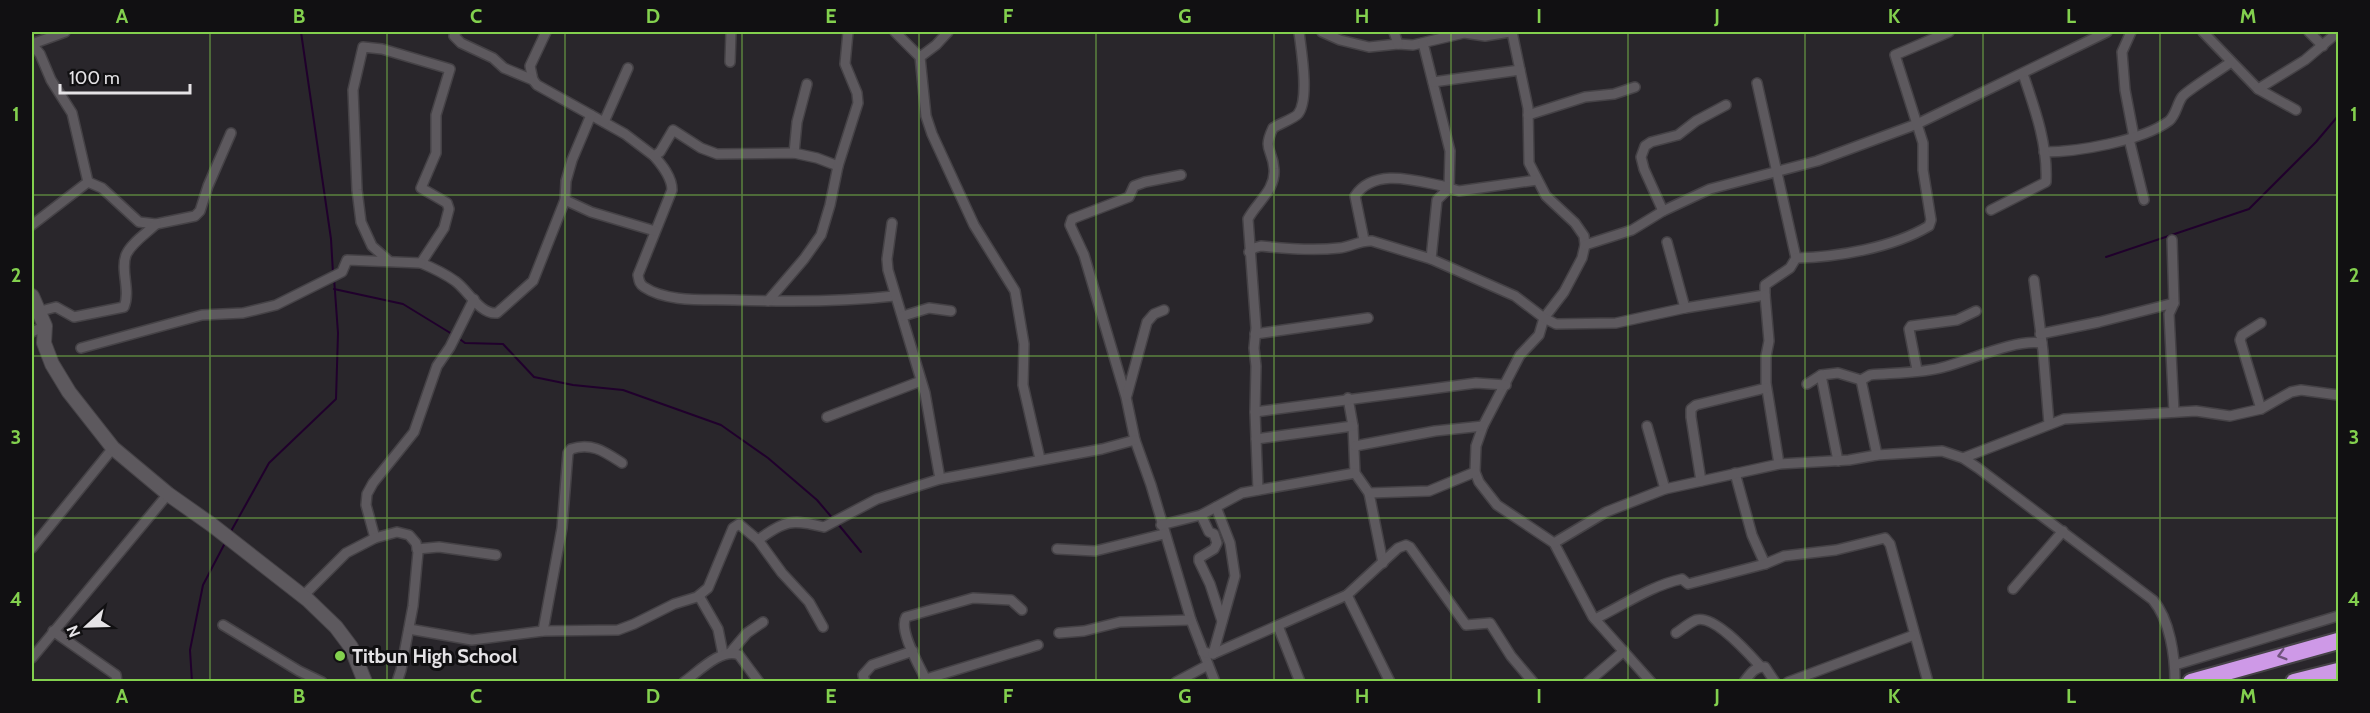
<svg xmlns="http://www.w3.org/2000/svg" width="2370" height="713" viewBox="0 0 2370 713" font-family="Cabin,sans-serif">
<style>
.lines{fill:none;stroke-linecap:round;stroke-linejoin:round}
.stream{stroke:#20002c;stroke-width:2}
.street-casing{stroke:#454246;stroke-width:12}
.secondary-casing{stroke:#454246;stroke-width:16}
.highway-casing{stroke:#454246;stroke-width:20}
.street{stroke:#5d595e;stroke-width:9}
.secondary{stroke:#5d595e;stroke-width:14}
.highway{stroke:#ce99e7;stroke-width:16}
.oneway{stroke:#70547c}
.grid{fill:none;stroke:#83d04e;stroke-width:1.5;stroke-opacity:0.55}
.poi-dot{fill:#83d04e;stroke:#111012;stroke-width:2}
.labels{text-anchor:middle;stroke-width:6;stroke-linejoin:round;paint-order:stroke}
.poi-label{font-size:20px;font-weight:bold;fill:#e5e3e6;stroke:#111012;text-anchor:start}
.neatline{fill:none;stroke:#83d04e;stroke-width:2}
.grid-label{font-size:20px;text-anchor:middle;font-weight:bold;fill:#83d04e}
</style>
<rect width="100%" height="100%" fill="#29262b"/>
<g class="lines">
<!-- stream -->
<g class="stream">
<path d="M301,32l30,207 2,34"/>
<path d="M2106,257l143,-48 67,-67 22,-26"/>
<path d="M334,289l69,15 49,30"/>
<path d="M457,337l8,6 38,1 31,33 39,8 50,5 98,35 47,33 49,42 17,20"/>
<path d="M838,524l23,28"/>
<path d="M230,533l39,-70 67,-64 2,-66 -4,-55"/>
<path d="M192,682l-2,-32 13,-65 23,-44"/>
</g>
<defs>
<g id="street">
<path d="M895,32l25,25 6,59 6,18 42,91 41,66 9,53 -1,41 17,74"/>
<path d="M1322,32l18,8 29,7 29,-3 15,1 51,-12 21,3 25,-4"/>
<path d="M1394,32l4,12"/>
<path d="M1512,32l16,76 1,55 17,33 29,27 9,13 1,9 -3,13 -18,34 -20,26 -5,17 -19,20 -37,71 -7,20 -1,26 4,10 18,23 57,38 39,74 58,65"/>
<path d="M2131,32l-9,20 3,38 9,47"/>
<path d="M2203,32l55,57 38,21"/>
<path d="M2309,32l14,14"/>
<path d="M1423,43l27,108 -1,37 -12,12 -6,59"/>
<path d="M32,44l33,-12"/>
<path d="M32,47l3,1 5,6 11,26 21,33 16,69"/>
<path d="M920,57l16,-12 12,-13"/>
<path d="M730,62l1,-30"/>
<path d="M533,80l-3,-14 16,-34"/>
<path d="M1433,82l87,-12"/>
<path d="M2258,89l47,-29 33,-28"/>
<path d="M591,115l34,19 29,22"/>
<path d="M1528,115l57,-18 29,-3 21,-7"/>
<path d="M604,122l24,-54"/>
<path d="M2129,139l15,61"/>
<path d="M2044,152c33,0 98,-11 125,-31 7,-6 8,-17 13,-24 4,-6 40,-28 49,-35"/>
<path d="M794,153l3,-31 10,-38"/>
<path d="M838,166l-21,-8 -23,-5 -77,1 -16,-6 -28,-18 -13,22 -6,4c8,9 18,21 18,34l-34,85c1,5 1,9 6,12 24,16 62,12 90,13 54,2 107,2 160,-4"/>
<path d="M1181,175l-36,7 -11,4 -5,11 -52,20 -5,2 -2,6 14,30 42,142 9,43 16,45 40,135 24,62"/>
<path d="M1449,188l10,3 78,-11"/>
<path d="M565,200l26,12 64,19"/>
<path d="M1991,210l55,-28c2,-37 -11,-73 -23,-108"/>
<path d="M1663,211l-19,-42 -3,-12 4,-11 6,-4 27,-7 18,-14 30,-16"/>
<path d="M892,223l-5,36 1,11 37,123 15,86"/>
<path d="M32,225l56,-43 14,6 37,34 17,2 39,-8 5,-5 8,-25 23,-53"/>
<path d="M1364,240l-9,-44c20,-30 64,-14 93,-9"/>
<path d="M2172,240l2,63 -5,11 5,98"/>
<path d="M1667,242l18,66"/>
<path d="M1585,245l47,-15 31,-19 47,-22 107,-28 100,-37 190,-92"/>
<path d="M1249,252l5,-4 7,-2c27,3 52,5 78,2 12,-1 21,-8 33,-7l59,18 84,37 29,22 12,6 60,-1 69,-15 80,-13v-10l25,-17 6,-10 -39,-175"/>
<path d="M1796,258c42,-1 96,-10 133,-32l2,-6 -8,-50v-27l-28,-88 54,-23"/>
<path d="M389,261l-17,-15 -11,-24 -4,-32 -4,-100 10,-43 19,2 68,20 -14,46v38l-15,35 26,15 2,6 -5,19 -23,35c12,5 23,10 34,18 13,9 25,34 42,32l36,-32 32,-81 1,-19 6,-21 19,-45 -54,-30 -4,-5 -29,-12 -11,-10 -32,-15 -7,-7 2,-4"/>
<path d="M2034,280l9,71 6,73"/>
<path d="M1765,295l4,46 -3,15v27l13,81"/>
<path d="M768,301l36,-42 17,-24 9,-30 8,-39 20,-63 -1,-10 -12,-29 3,-32"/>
<path d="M37,312l19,-5 18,10 50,-10c7,-17 -4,-36 2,-52 5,-12 21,-22 30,-31"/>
<path d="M903,316l26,-8 22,3"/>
<path d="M32,332l13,-6"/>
<path d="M1255,334l113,-16"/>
<path d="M2040,334l59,-12 75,-19"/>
<path d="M81,348l121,-33 41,-2 33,-8 66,-33 5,-12 74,3"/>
<path d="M1917,370l-8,-41 2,-3 46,-6 19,-9"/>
<path d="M1821,375l17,-2 23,7 9,-5c21,-2 55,-2 74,-8 27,-7 70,-28 98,-24"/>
<path d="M1861,380l16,75"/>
<path d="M1807,384l14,-9 17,86"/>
<path d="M1127,395l20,-73 7,-8 10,-4"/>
<path d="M1348,398l5,28 2,47 14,20 14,70"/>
<path d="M2261,409l-21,-69 2,-5 19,-12"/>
<path d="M1255,412l221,-29 30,2"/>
<path d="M827,417l94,-36"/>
<path d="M1647,426l18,63"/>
<path d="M1256,439l97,-13"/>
<path d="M1355,446l80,-15 48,-5"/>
<path d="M1963,458l101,-39 132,-8 34,5 31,-7 30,-17 10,-2 37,5"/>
<path d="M1735,473l17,62 13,29"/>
<path d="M1701,481l-10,-64v-8l5,-4 70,-17"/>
<path d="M1258,490l-3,-78 1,-46 -2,-18 2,-20 -8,-109c8,-16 28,-29 26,-50 -1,-20 -12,-18 -1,-41 6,-4 22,-10 25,-14 12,-15 3,-65 1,-82"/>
<path d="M1369,493l60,-2 46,-19"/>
<path d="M1201,515l8,17 5,2 3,9 -3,6 -15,9v3l11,23 12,37"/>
<path d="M1161,525l40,-10 41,-22 113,-20"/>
<path d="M375,538l-9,-33 1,-11 6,-11 41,-51 23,-66 13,-19 24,-48"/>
<path d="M758,540c27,-20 34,-21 66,-13l53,-28 63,-20 162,-30 33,-9"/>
<path d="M1554,543l52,-31 59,-23 114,-25 70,-4 28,-5 65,-4 21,7 15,10 175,132c17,20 22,56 22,82"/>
<path d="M32,548l81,-100"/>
<path d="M417,549l22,-2 57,8"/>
<path d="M1057,549l38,2 69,-17"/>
<path d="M2013,589l50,-58"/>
<path d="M1347,595l43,87"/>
<path d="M303,596l43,-43 29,-15 22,-6 12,3 7,8 2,9 -5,54 -12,64 -4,12"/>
<path d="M699,596l19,33 5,25"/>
<path d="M1595,619c29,-14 55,-33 87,-40l6,5 77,-20 19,-8 52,-6 49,-12 5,6 38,138"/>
<path d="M223,625l76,46 23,11"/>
<path d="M1278,626l22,56"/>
<path d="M409,629l63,11 71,-9 75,-1 16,-6 40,-20 23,-7 11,-9 25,-60 6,-4 19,16 24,33 27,29 14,25"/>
<path d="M53,631l63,44 1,7"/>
<path d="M543,631l19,-103 6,-75 3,-4c21,-7 34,3 51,14"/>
<path d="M1059,633l25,-2 36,-9 71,-2"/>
<path d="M1676,633c6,-4 13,-10 20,-13 18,-6 53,34 64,46"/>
<path d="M1203,652l10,2 134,-59 51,-47 8,-3 4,2 56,78 24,-2 21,33 22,26"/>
<path d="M730,653l17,-20 16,-11"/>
<path d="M1213,654l22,-78 -5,-33 -14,-36"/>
<path d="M32,658l136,-164"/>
<path d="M2175,665l163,-49"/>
<path d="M926,679l112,-34"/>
<path d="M684,682c14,-10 38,-35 55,-27l20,27"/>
<path d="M865,682l-2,-7 9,-10 41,-14"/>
<path d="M927,682c-7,-15 -29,-52 -21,-65l67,-19 38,2 11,10"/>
<path d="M1176,682l32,-17"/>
<path d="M1588,682l36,-31"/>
<path d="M1744,682c6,-8 11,-16 21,-15l10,15"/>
<path d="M1788,682l126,-47"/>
</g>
<path id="secondary" d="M32,296l13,30 -1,17 8,21 17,28 44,56 55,46 44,31 96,75 28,27 15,20 14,35"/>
<g id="highway">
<path d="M2191,682l147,-41"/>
<path d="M2294,682l44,-11"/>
</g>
</defs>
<!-- street casing -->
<use href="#street" class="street-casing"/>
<!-- secondary casing -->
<use href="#secondary" class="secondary-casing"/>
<!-- highway casing -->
<use href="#highway" class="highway-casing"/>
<!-- street -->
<use href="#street" class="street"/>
<!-- secondary -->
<use href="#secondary" class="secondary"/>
<!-- highway -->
<use href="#highway" class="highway"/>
</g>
<!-- one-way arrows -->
<defs><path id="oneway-chevron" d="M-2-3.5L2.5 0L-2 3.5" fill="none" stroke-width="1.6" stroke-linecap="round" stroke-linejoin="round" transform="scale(1.5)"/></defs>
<use class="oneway" href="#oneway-chevron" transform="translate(2282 655) rotate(164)"/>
<!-- grid -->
<path class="grid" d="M210,32v650M387,32v650M565,32v650M742,32v650M919,32v650M1096,32v650M1274,32v650M1451,32v650M1628,32v650M1805,32v650M1983,32v650M2160,32v650M32,195h2306M32,356h2306M32,518h2306"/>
<!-- markers -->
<circle class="poi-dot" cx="340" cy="656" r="6"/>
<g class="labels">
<!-- poi labels -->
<g class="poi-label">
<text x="352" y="663">Titbun High School</text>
</g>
</g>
<!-- border -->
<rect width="2370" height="713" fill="none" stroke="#111012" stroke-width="66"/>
<!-- north arrow -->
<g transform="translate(87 626) rotate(248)" stroke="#111012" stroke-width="4.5" paint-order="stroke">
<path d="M0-4.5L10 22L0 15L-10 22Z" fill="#e5e3e6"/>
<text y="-9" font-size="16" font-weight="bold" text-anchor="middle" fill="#e5e3e6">N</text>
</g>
<!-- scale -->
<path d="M60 84v9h130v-9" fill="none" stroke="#e5e3e6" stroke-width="3"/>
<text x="69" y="84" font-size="18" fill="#e5e3e6" stroke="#111012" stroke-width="4.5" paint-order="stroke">100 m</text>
<rect x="33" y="33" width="2304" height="647" class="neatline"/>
<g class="grid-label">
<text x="122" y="23">A</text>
<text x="299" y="23">B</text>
<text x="476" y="23">C</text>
<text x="653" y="23">D</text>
<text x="831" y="23">E</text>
<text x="1008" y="23">F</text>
<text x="1185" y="23">G</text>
<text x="1362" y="23">H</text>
<text x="1539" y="23">I</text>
<text x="1717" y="23">J</text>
<text x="1894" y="23">K</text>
<text x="2071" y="23">L</text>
<text x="2248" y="23">M</text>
<text x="16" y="121">1</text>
<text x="2354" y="121">1</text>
<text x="16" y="282">2</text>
<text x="2354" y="282">2</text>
<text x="16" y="444">3</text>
<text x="2354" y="444">3</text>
<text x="16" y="606">4</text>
<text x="2354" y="606">4</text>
<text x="122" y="703">A</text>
<text x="299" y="703">B</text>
<text x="476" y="703">C</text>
<text x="653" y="703">D</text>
<text x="831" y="703">E</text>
<text x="1008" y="703">F</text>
<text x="1185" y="703">G</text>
<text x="1362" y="703">H</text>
<text x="1539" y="703">I</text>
<text x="1717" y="703">J</text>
<text x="1894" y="703">K</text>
<text x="2071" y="703">L</text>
<text x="2248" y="703">M</text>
</g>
</svg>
